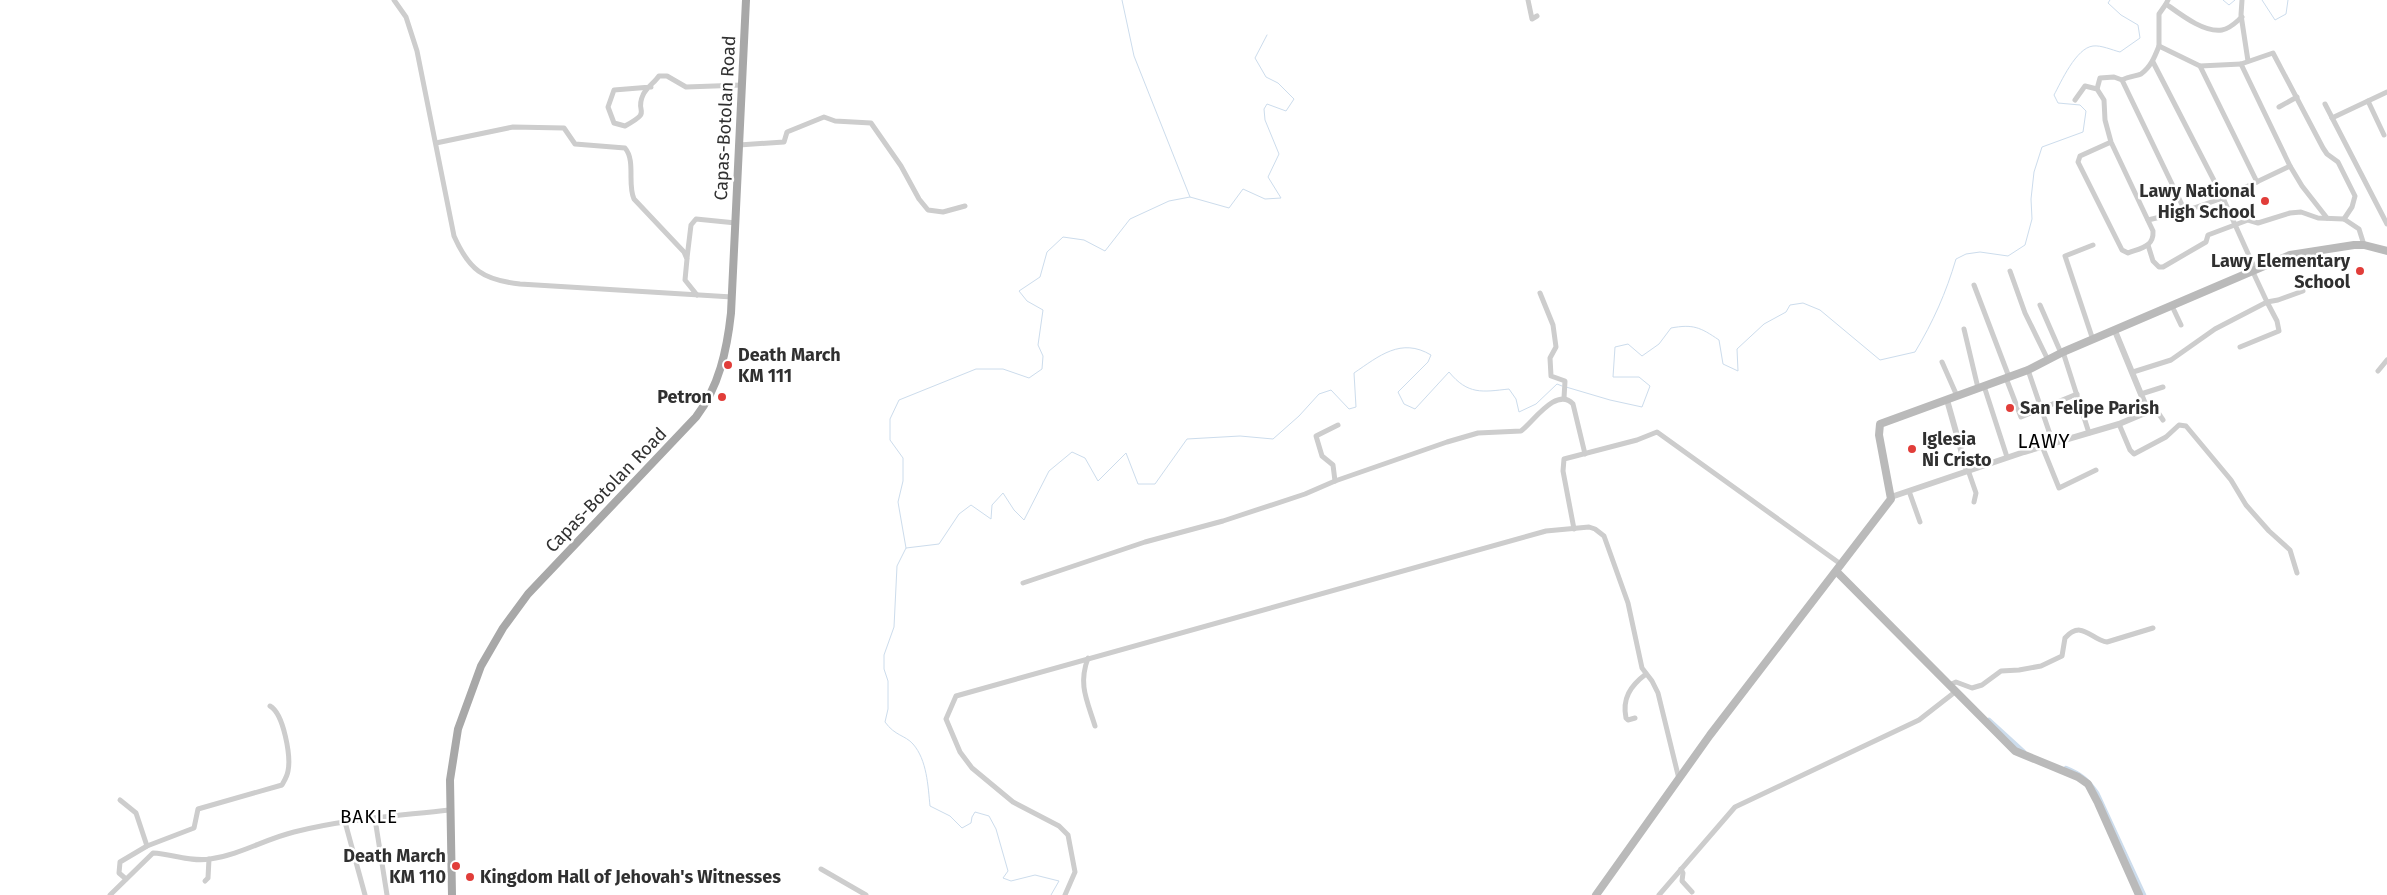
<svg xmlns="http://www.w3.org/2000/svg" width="2387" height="895" viewBox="0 0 2387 895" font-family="'Fira Sans',sans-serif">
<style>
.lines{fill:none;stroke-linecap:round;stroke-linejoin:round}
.stream{stroke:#ccdcec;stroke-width:1}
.canal{stroke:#ccdcec;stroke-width:4.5}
.minor{stroke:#cdcdcd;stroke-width:5}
.tertiary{stroke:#cdcdcd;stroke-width:6}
.secondary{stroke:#bababa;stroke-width:8}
.primary{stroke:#a8a8a8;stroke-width:8}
.poi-dot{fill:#e13d39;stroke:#fff;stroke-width:2}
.labels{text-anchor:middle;stroke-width:5;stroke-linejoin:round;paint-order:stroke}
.street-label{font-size:18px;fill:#303030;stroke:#fff}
.poi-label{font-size:18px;font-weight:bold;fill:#303030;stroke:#fff;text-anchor:end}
.neighbourhood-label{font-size:19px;letter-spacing:1px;fill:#000;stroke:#fff}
.quarter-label{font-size:20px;letter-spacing:1px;fill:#000;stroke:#fff}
</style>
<rect width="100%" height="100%" fill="#fff"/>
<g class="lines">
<!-- stream -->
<g class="stream">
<path d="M1122,0l12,56 56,141"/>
<path d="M2223,0l6,5 6,-5"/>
<path d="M2262,0l13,20 11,-6 2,-14"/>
<path d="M1566,387l44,13 32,7 8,-21 -11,-9h-26l2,-30 13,-3 14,12 17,-12 12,-16c22,-4 29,-1 48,12l4,24 15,7 -1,-22 27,-25 22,-12 4,-7 13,-2 17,7 60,50 35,-8c18,-30 31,-59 41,-93l10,-5 14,-2 28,4 17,-11 7,-26 -1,-20 3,-27 8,-25 41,-15 3,-21 -6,-6 -22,-2 -4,-8c7,-13 22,-47 39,-49 8,-1 19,4 27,6l20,-14 -2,-13 -17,-10 -13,-12 2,-3"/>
<path d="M906,548l-8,-46 5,-21v-23l-13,-18v-21l9,-19 77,-31h27l26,9 13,-9 1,-13 -5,-11 5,-35 -16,-9 -8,-10 21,-14 7,-25 16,-15 21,3 21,11 25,-32 39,-18 21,-4 39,11 14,-19 22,10 16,-1 -13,-21 11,-23 -14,-34 -1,-11 3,-5 19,7 8,-12 -16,-16 -12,-6 -11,-19 12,-23"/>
<path d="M1051,895l8,-14 -24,-6 -24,6 -8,-3 5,-7 -12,-42 -7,-13 -14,-4 -3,5 -1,6 -9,5 -12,-12 -20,-10c-2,-20 -3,-46 -17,-62 -8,-9 -18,-8 -28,-22l3,-13v-28l-4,-12v-14l10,-28 3,-61 9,-18 33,-4 20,-30 12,-9 20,14 1,-14 11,-12 11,17 10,10 25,-49 23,-19 13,6 13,23 28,-28 12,31h17l32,-45 53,-3 33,3 26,-23 20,-22 12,-4 18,19 7,-2 -2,-34c25,-17 47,-36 77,-18l-3,7 -30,30 6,12 11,5 34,-37c19,23 33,20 60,17l7,10 3,13 17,-8 21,-20 5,2"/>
</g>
<!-- canal -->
<g class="canal">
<path d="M1989,720l35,32"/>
<path d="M2066,768c15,6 22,12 31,25l47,102"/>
</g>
<!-- minor -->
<g class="minor">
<path d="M394,0l12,17 11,34 37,185c15,34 29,44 66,48l212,13"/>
<path d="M1528,0l4,19 5,-3"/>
<path d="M2168,0l-2,4c14,10 38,29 56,26 8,-1 14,-8 20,-13"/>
<path d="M2242,0l-1,15 7,46"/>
<path d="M2159,46v-32l7,-10"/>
<path d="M2153,62l70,136 32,71"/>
<path d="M2241,64l49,102 12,20 25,32"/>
<path d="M2200,66l57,116"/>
<path d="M2122,80c7,-4 15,-4 19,-6 10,-7 14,-18 18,-28l41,20 41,-2 32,-11 50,95 4,6 11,8 17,34 -3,11 -8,12"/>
<path d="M651,87l-37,3 -6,17 6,16 11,3c29,-16 9,-12 18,-31 3,-7 12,-13 16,-19h8l19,11 56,-2"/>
<path d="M2097,89l3,-11 14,-1 8,3 63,131"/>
<path d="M2075,100l10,-14 12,3 7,11 1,20 6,22 42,89c1,16 -12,17 -25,22l-6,-3 -44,-88 2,-6 31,-14"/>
<path d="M2368,101l16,34"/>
<path d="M2325,104l62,120"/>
<path d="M2279,107l18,-10"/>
<path d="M2332,118l55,-26"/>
<path d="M436,143l77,-16 51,1 11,16 50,4c11,13 2,36 9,51l50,53 3,7 -2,21 12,15"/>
<path d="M739,145l45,-3 3,-10 37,-15 11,4 36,2 30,43 18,33 9,11 15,2 22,-6"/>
<path d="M2148,220l37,-9 38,-13 67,-32"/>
<path d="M2148,245l5,16 6,6h4l43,-25 2,-7 40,-15 10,3 32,-10 11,-1 17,6 26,1 15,10 5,16"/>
<path d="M687,258l4,-33 5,-6 40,4"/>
<path d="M2010,271l15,42 23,47"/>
<path d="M1974,285l35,92"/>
<path d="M1540,293l13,32 3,22 -6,11 1,18 14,5 -1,17"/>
<path d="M2040,305l21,48"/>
<path d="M2172,306l9,19"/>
<path d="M1964,329l14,59"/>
<path d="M2093,340l-28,-84 28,-11"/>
<path d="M2240,347l39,-16 -2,-10 -10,-19 11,-2 25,-9"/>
<path d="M2063,352l26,81"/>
<path d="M1942,362l15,34"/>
<path d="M2028,370l25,73"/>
<path d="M2378,371l9,-11"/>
<path d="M2133,372l38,-12 44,-31 52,-27 -15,-32"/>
<path d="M2006,378l15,39 56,-23"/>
<path d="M1984,386l23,71"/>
<path d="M2141,394l22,-7"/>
<path d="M2146,411l13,3 4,6"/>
<path d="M2119,424l11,26 4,4 32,-17 13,-12 7,1 45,54 15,25 23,26 21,19 7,23"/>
<path d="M2042,446l17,42 37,-18"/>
<path d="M1968,470l8,23 -2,9"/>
<path d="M1335,481l-2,-16 -11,-9 -6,-20 22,-11"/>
<path d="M1909,491l11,31"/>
<path d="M1574,529l-11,-58 1,-12 73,-19 20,-8 185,133"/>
<path d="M1023,583l122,-41 78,-21 82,-27 30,-13 112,-39 31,-9 43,-2c12,-9 36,-45 52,-27l12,50"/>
<path d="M1088,658c-10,27 -1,42 7,68"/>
<path d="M1949,685l7,-3 16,6 10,-3 19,-14 18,-1 22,-4 21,-10 3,-18c17,-19 26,2 42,4l46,-14"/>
<path d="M1635,718l-7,2 -2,-2c-4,-19 4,-32 20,-44"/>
<path d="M120,800l16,13 11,33"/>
<path d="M375,819l12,76"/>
<path d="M345,822l20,73"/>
<path d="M821,869l45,26"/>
<path d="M1681,869l2,4 -1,8 10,11"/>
<path d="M126,879l-7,-6 1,-11 27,-16 47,-18 4,-19 84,-24c2,-4 5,-8 6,-14 3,-14 -4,-57 -18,-65"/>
<path d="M205,881l3,-3 1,-19"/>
<path d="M110,895l43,-42c19,1 37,9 57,6 30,-4 55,-20 84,-27 50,-13 103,-16 155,-22"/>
<path d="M1065,895l10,-23 -7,-37 -9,-9 -46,-24 -41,-34 -12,-16 -14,-33 10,-23 590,-165 43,-4 6,2 9,7 24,67 14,65 10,13 6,12 21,86"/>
<path d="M1659,895l76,-88 184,-87 36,-28"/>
</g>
<!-- tertiary -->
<g class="tertiary">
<path d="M1947,400l20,71"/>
<path d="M1891,497l133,-45 95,-28 26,-11 2,-3 -2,-6 -30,-73"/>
</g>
<!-- secondary -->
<g class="secondary">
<path d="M1837,572l178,179 63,26 10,7 10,19 41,92"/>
<path d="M1596,895l114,-160 181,-236 -12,-64 1,-11 148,-54 35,-18 227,-97 64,-10h10l23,6"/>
</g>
<!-- primary -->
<path class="primary" d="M452,895l-2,-115 8,-51 23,-63 22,-38 25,-34 168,-177c23,-30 31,-67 35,-104l15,-313"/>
</g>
<!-- markers -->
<g class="poi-dot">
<circle cx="2265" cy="201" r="5"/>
<circle cx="2360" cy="271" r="5"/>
<circle cx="728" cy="365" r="5"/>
<circle cx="722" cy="397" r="5"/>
<circle cx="2010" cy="408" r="5"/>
<circle cx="1912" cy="449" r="5"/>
<circle cx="456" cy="866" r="5"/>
<circle cx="470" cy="877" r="5"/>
</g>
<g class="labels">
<!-- street labels -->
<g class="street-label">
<text transform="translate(725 118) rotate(-87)" y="6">Capas-Botolan Road</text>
<text transform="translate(606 490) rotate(-46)" y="6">Capas-Botolan Road</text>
</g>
<!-- poi labels -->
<g class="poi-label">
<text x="2255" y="197">Lawy National<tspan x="2255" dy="21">High School</tspan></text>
<text x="2350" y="267">Lawy Elementary<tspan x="2350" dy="21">School</tspan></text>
<text x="738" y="361" text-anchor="start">Death March<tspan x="738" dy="21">KM 111</tspan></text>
<text x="712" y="403">Petron</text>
<text x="2020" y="414" text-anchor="start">San Felipe Parish</text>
<text x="1922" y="445" text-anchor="start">Iglesia<tspan x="1922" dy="21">Ni Cristo</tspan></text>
<text x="446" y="862">Death March<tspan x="446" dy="21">KM 110</tspan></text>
<text x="480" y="883" text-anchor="start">Kingdom Hall of Jehovah's Witnesses</text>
</g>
<!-- neighbourhood labels -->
<g class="neighbourhood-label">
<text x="369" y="823">BAKLE</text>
</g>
<!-- quarter labels -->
<g class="quarter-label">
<text x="2044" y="448">LAWY</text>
</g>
</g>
</svg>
